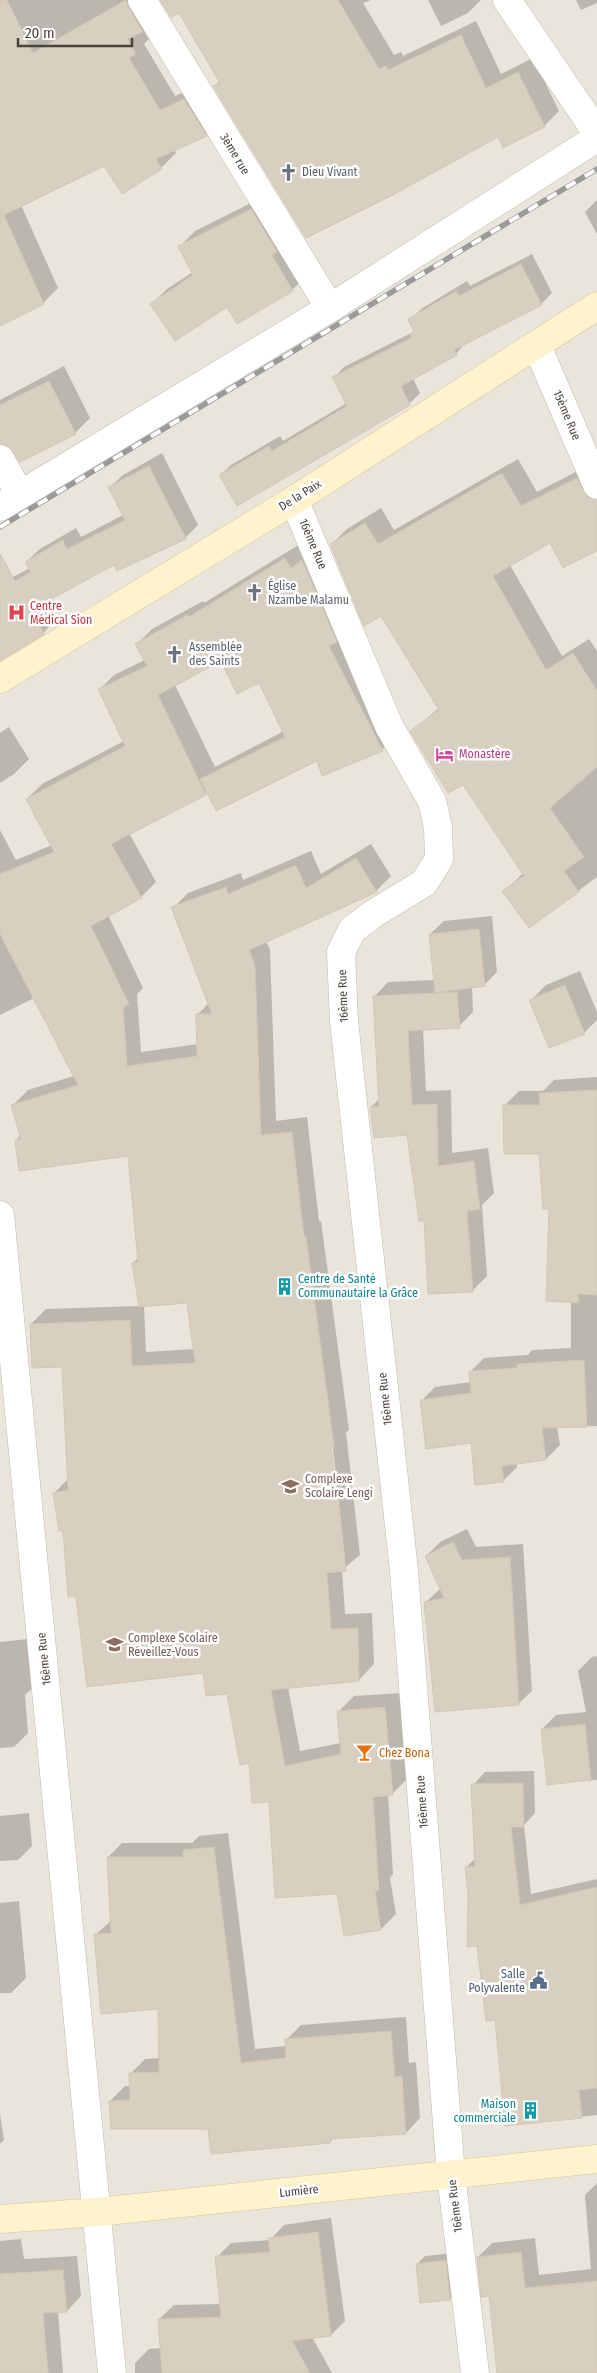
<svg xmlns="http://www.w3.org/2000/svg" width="597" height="2373" viewBox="0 0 597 2373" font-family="'Fira Sans Condensed',sans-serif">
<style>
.residential{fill:#eae5da}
.shadow{fill:#0003;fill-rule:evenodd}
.building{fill:#d8cfc1;stroke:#d3c7b4}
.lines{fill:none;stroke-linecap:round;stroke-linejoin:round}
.street-casing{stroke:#c2bbae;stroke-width:29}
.secondary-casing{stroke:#d6c79b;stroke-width:29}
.street{stroke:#fff;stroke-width:28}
.secondary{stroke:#fff3cd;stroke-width:28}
.rail-casing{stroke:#9a9a9a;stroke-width:5.5}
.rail{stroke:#fff;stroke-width:4;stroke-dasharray:11;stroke-linecap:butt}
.labels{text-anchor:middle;stroke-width:5;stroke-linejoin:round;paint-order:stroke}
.street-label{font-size:12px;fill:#4b4439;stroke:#fff}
.worship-label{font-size:12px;fill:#5b616d;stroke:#fff;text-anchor:start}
.health-label{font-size:12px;fill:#be3a42;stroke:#fff;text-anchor:start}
.hotel-label{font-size:12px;fill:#b23c85;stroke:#fff;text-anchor:start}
.culture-label{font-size:12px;fill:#0d838f;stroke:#fff;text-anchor:start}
.education-label{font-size:12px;fill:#785e54;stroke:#fff;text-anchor:start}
.food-label{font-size:12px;fill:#c56008;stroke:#fff;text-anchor:start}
.service-label{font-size:12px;fill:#4e5e75;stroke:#fff;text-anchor:end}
</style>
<rect width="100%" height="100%" fill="#f6f3ec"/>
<!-- residential -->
<rect class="residential" x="0" y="0" width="597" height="2373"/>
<!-- shadow -->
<g class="shadow">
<path d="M0,0h149l1,38 -6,6 31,52 24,-11 22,35 -15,15 -32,15 2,3 -15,15 -56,-4 -84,41 37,83 -15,15 -43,21z"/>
<path d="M161,0h210l-8,3 31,52 7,-3 2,4 73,-35 25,53 32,-16 26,53 -15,15 -45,10 -285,-50 6,-5 -40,-70z"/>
<path d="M428,0h53l-13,13 -27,13z"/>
<path d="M576,0h21v3l-16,7z"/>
<path d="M267,195l40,80 -15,15 -64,15 -76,-1 15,-15 26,-17 -13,-26 15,-15z"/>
<path d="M597,200v34l-12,-22z"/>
<path d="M532,254l20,39 -11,11 -75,38 -10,12 -43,24 7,15 -11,11 -189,71 11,-10 49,-29 3,5 64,-38 -13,-25 10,-11 71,-36 -5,-11 11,-11 46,-28 3,5z"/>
<path d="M64,366l26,52 -15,15 -66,12 -9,-7v-38z"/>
<path d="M162,453l36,72 -13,13 -71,25 -68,37 10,20 -13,13 -43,25v-74l30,-16 -4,-6 14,-13 36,-21 5,9 42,-22 -14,-27 14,-13z"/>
<path d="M518,459l19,33 56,-29 4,8v78l-46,-7 -41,23 52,91 27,-17 8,12v226l-68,50 -25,-35 19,-19 -60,-90 -51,-52 27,-23 -57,-94 -51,-69 16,-16 34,-21 13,22z"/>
<path d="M300,544l97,191 -15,15 -64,9 -110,32 -79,42 27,49 -15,15 -33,18 35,73 -6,6 4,58 57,-8 -1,-29 12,-12 -36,-95 15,-15 53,-20 2,7 68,-29 10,23 50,-30 20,32 -15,15 -110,50 4,9 6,171 31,-4 12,104h2l28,209 -3,2 14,123 -18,15 3,44 27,-1 2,51 -15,16 -71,7 12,64 41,-8 -2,-32 15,-15 46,-3 7,86 -15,15h-4l5,80 -3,4 6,36 -15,15 -43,-37 -68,-91 -20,-40 -22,-68 -24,-21 -127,-76 -23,-103 15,-15 -6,-113 -32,-41 15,-15 94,-3 -7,-43 5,-5 -9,-103 -113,-15 5,-5 -8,-30 15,-15 46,-14 -40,-78 -34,17v-185l16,30 36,-15 -25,-46 15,-15 82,-43 -25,-51 15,-15 31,-15 -8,-16 15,-15 51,-28 1,2zM222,659l38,22 24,50 -69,36 -40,-82zM188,1302l6,47 -48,3 -2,-47zM330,1440h2l13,118h-2z"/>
<path d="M9,727l20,32 -15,15 -14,9v-50z"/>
<path d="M492,916l5,56 -13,13 -12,1 1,26 -14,14 -36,3 3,62 25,-1 1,63 36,-5 6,45 -12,12 5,71 -15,15 -47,-71 -17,-87 -37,-26 8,-8 -5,-102 14,-15 47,-2 -5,-46 14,-13z"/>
<path d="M580,971l17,41v8l-13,13 -53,-33 15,-15z"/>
<path d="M597,1077v122l-57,-46 -35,-48 14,-14h24l11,-11z"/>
<path d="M597,1240v186l-40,1 3,18 -14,14 -29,4v4l-14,14 -31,-39 -51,-41 14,-14 36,-5 -1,-10 14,-14 44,-3 4,-5 39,-2v-47z"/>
<path d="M467,1529l9,18 47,-3 9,147 -14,13 -92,-102 15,-14 -15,-32 14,-14z"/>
<path d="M37,1638l3,43 -15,14 3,38 -14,14 -14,1v-106z"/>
<path d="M597,1656v124l-49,3 -6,-54 14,-14 30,-3 -8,-41 14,-14z"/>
<path d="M534,1771l1,42 -11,12 7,69 66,-15v236l-91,10 -10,-107 -18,-73 -12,-78 10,-9 -3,-73 12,-13z"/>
<path d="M29,1813l3,33 -14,14 -18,1v-45z"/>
<path d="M228,1833l27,216 31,-3v-6l15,-15 105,-8 3,46 7,-1 4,56 -14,15 -73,5 -3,4 -120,-14 -100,-27 15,-15h6v-13l14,-14 15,-1 -1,-50 -64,-73 17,-15 -4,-63 14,-14h70l7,-7z"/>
<path d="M19,1901l7,77 -15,15h-11v-90z"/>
<path d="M0,2113l4,27 -4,4z"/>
<path d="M597,2183v190h-99l-8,-79 -12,-37 14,-14 43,-5 4,37 52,-6 -6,-74z"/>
<path d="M331,2218l14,103 -14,14 -19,2 20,36h-197v-10l14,-14 12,-1 -2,-29 15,-14 47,-1 -4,-47 14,-14 39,-3 14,-15z"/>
<path d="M21,2239l3,20 53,-3 4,40 -14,15h-9l5,62h-63v-132z"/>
<path d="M453,2253l5,38 -8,8 -33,-35 8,-8z"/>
</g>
<!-- building -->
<g class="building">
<path d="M0,0h7l26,53 93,-53 3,8 14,24 -16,7 9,15 -7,4 31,52 24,-11 23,37 -51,23 6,10 -40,25 -18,-28 -100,49 40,89 -44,22z"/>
<path d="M160,0h178l41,69 7,-3 2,4 73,-35 25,53 32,-16 27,55 -42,21 -5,-11 -107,59 -85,42 -93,-152 7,-3 -41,-70 -8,4z"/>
<path d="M251,209l26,43 -5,3 21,36 -56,33 -10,-17 -52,34 -25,-37 43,-29 -15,-29z"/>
<path d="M521,264l21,41 -88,45 3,5 -56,31 9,19 -173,101 -18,-31 50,-29 3,5 75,-45 -15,-29 79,-39 -1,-3 4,-3 -6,-13 48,-28 3,5z"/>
<path d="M49,381l27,53 -56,28 -12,-16 -8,-3v-38z"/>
<path d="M149,466l37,73 -69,32 -3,-6 -83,45 13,24 -44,27v-107l15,27 16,-9 -6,-10 38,-22 4,9 58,-29 -17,-33z"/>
<path d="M502,473l19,33 56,-28 10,19 10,3v51l-34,17 -13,-25 -57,33 53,94 27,-17 24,38v76l-47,41 34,49 -20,14 15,21 -50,36 -27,-37 22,-15 -61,-91 -15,8 -38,-62 29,-21 -58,-94 -17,10 -34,-82 35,-21 13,21z"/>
<path d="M285,558l6,10 11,-8 35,82 -8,4 54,105 -61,25 -5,-15 -101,50 -16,-32 85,-42 -26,-54 -22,11 -16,-33 -63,34 48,100 -95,49 31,54 -51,28 38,78 -6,3 4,59 70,-10 -1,-42h16l-41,-107 55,-20 2,7 68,-29 10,23 50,-30 21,34 -128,58 6,16 6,169 31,-3 12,104h2l28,210h-3l15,125 -19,2 4,56 27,-1 1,53 -88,9 14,76 56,-12 -4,-43 48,-4 8,88 -20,2 6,94h-4l6,39 -37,6 -7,-42 -62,4 -6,-96 -17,1 -3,-40 -9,2 -13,-71 -21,2 -3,-23 -116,14 -11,-90h-8l-5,-67 -4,1 -6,-38 15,-3 -6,-123 -30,1 -2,-44 100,-4 2,46 63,-3 -8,-60 -48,4 -7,-44 6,-1 -10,-106 -109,15 -4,-31 6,-1 -10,-34 67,-20 -78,-151v-60l54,-22 -28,-53 99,-53 -27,-57 49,-23 -12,-22 52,-29 2,2z"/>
<path d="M479,929l6,57 -50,7 -6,-59z"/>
<path d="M565,985l20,49 -36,14 -20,-48z"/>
<path d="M457,992l3,36 -52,3 4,74 25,-1 1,62 36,-5 6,48 -13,2 6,81 -45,2 -4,-73h-5l-12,-86 -33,3 -4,-31 9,-1 -6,-110z"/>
<path d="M597,1090v205l-19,-1 1,9 -33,-2 3,-92h-6l-4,-55h-35l-1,-49h37l-1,-12z"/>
<path d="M584,1360l3,67 -45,1 4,32 -44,6 2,16 -29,3 -4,-42 -45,6 -6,-49 51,-7 -2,-22 48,-3v-4z"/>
<path d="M453,1542l9,18 48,-3 9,148 -84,7 -11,-110 20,-4 -19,-42z"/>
<path d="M585,1724l6,56 -44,5 -6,-56z"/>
<path d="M523,1783l1,44h-13l9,78 77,-18v201l-18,2 3,28 -77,8 -10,-106 -9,1 -9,-75 -10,1 1,-53 -3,-27 10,-1 -4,-82z"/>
<path d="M214,1847l27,216 45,-5 -1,-19 106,-8 4,46 7,-1 4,58 -76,5v4l-119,11 -3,-25h-97l-2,-28 21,-1 -1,-27 30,-1 -1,-63 -57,5 -7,-80 17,-1 -4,-76h76v-7z"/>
<path d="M318,2232l13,104 -39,5 18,32h-148l-4,-54 63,-2 -6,-61 55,-4 -2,-14z"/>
<path d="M521,2252l4,36 72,-7v92h-100l-8,-77 -8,1 -4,-40z"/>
<path d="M446,2260l4,40 -30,3 -4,-39z"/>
<path d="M63,2270l4,42 -24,1 5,60h-48v-99z"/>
</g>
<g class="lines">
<defs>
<g id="street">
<path d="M142,0l188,308"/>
<path d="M507,0l90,133"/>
<path d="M537,346l60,139"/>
<path d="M0,459l20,36"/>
<path d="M294,500l95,226 43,75 6,26 1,32 -15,24 -51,31 -21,16 -11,22 3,69 60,550 47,604 24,198"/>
<path d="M0,507l330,-199 267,-170"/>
<path d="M0,1215l112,1158"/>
</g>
<g id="secondary">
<path d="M0,679l294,-179 303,-194"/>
<path d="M0,2219l98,-7 499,-53"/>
</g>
</defs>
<!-- street casing -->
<use href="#street" class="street-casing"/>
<!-- secondary casing -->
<use href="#secondary" class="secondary-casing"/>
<!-- street -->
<use href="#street" class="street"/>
<!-- secondary -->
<use href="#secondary" class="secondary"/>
<defs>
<path id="rail" d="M0,527l597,-358"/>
</defs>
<!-- rail casing -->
<use href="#rail" class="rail-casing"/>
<!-- rail -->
<use href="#rail" class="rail"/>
</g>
<!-- icons -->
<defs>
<symbol id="church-bare" viewBox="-9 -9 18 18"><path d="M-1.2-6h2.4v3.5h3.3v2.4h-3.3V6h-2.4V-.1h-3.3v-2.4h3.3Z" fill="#6b7280" stroke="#fff" stroke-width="2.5" paint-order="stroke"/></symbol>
<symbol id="hospital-bare" viewBox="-9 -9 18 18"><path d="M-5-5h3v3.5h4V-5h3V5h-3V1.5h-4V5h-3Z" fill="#e0444e" stroke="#fff" stroke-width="2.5" paint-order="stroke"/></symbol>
<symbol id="hotel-bare" viewBox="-9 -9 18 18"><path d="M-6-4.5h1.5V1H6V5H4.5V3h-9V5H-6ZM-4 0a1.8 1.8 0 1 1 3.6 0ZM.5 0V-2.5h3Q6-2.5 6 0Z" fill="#d1479c" stroke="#fff" stroke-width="2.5" paint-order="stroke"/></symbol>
<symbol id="building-bare" viewBox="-9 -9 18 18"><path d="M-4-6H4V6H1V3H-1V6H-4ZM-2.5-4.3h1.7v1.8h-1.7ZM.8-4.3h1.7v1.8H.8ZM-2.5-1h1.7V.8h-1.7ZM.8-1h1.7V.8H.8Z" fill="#0f9aa8" stroke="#fff" stroke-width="2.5" paint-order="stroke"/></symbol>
<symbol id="school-bare" viewBox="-9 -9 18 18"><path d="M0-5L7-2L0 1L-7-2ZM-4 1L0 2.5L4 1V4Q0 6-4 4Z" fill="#8d6e63" stroke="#fff" stroke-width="2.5" paint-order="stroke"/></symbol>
<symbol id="bar-bare" viewBox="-9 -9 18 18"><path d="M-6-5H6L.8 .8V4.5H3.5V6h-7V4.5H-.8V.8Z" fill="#e8710a" stroke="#fff" stroke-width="2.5" paint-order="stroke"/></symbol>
<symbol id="civic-bare" viewBox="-9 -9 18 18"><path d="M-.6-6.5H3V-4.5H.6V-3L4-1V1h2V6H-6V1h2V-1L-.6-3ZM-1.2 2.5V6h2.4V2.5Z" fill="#5c6f8a" stroke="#fff" stroke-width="2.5" paint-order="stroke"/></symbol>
</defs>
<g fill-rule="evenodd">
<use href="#church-bare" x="276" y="160" width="25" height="25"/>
<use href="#church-bare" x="242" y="580" width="25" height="25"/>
<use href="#hospital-bare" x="4" y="600" width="25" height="25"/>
<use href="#church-bare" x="162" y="642" width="25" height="25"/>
<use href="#hotel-bare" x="432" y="742" width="25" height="25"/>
<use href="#building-bare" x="272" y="1274" width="25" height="25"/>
<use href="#school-bare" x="278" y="1474" width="25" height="25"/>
<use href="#school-bare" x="102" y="1632" width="25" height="25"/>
<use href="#bar-bare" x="352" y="1740" width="25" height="25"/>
<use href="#civic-bare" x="526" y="1968" width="25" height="25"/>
<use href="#building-bare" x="518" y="2098" width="25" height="25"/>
</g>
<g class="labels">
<!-- street labels -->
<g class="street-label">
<text transform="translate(235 154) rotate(59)" y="4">3ème rue</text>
<text transform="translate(567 415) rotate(67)" y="4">15ème Rue</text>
<text transform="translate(300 495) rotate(-32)" y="4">De la Paix</text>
<text transform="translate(313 544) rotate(67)" y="4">16ème Rue</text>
<text transform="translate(343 996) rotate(-92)" y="4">16ème Rue</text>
<text transform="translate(385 1399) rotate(-96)" y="4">16ème Rue</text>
<text transform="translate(44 1659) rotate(-96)" y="4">16ème Rue</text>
<text transform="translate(422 1802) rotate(-94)" y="4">16ème Rue</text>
<text transform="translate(299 2191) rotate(-6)" y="4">Lumière</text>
<text transform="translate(455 2206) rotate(-97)" y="4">16ème Rue</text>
</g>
<!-- worship labels -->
<g class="worship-label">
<text x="302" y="176">Dieu Vivant</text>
<text x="268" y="590">Église<tspan x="268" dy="14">Nzambe Malamu</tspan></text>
<text x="189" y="651">Assemblée<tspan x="189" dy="14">des Saints</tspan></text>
</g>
<!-- health labels -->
<g class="health-label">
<text x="30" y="610">Centre<tspan x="30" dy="14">Médical Sion</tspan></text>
</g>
<!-- hotel labels -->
<g class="hotel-label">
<text x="459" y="758">Monastère</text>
</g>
<!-- culture labels -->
<g class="culture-label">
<text x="298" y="1283">Centre de Santé<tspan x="298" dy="14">Communautaire la Grâce</tspan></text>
<text x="516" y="2108" text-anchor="end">Maison<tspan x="516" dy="14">commerciale</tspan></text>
</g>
<!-- education labels -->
<g class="education-label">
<text x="305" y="1483">Complexe<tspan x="305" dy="14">Scolaire Lengi</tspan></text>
<text x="128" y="1642">Complexe Scolaire<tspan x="128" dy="14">Réveillez-Vous</tspan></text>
</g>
<!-- food labels -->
<g class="food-label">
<text x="379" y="1757">Chez Bona</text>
</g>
<!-- service labels -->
<g class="service-label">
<text x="525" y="1978">Salle<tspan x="525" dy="14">Polyvalente</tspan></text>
</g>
</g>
<!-- scale -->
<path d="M18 38v8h114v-8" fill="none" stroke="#4b4439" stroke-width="2.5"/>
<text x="25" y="38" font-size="15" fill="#4b4439" stroke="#ffffff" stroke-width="4" paint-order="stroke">20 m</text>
</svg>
